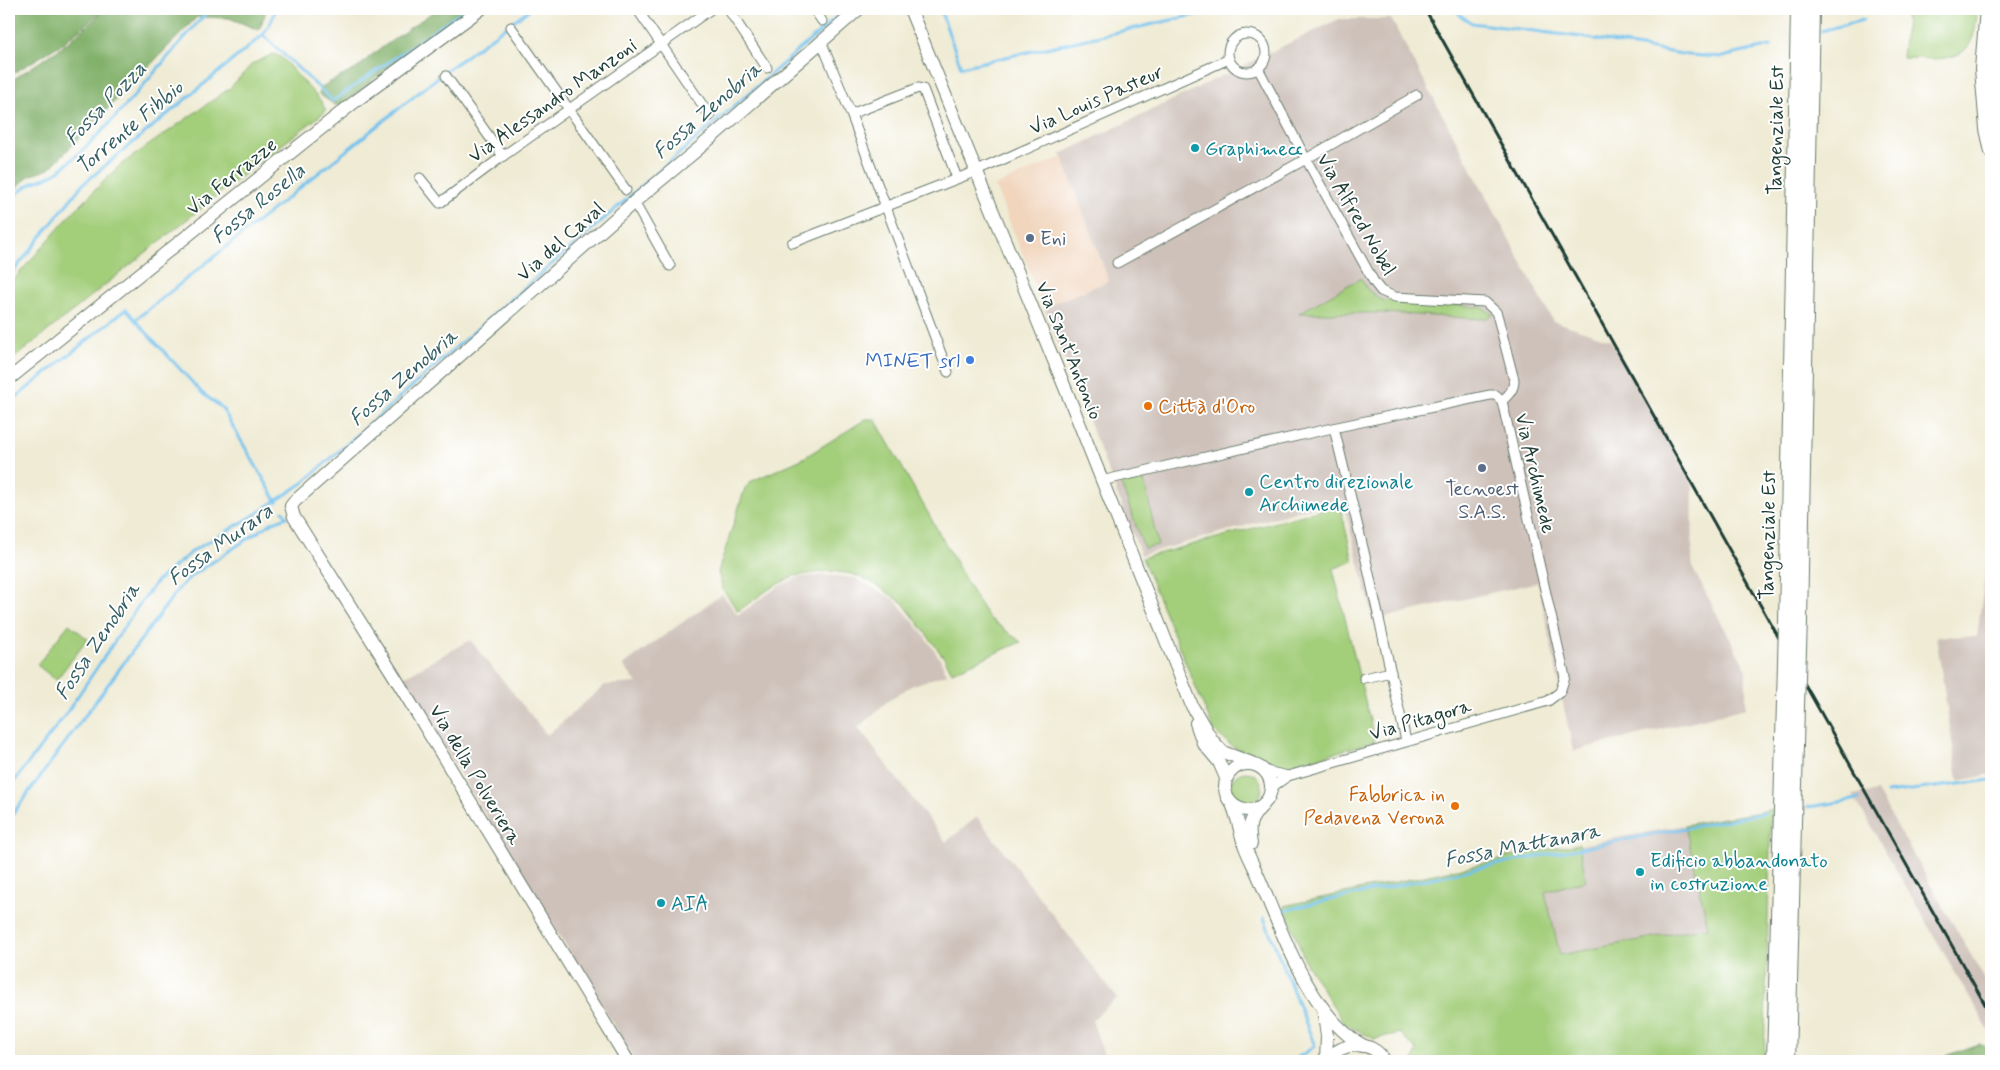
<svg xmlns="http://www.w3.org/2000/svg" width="2000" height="1070" viewBox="0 0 2000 1070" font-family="Mynerve,sans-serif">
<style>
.built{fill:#f1d5bd}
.industrial{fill:#cec1ba}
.green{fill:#a3ce7a;stroke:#618657}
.forest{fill:#82b16a;stroke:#50774f}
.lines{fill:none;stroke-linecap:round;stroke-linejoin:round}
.stream{stroke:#73c2ee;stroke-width:3}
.street-casing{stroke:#687a6c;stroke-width:11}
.secondary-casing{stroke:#687a6c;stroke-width:14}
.highway-casing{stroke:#687a6c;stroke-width:18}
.street{stroke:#fff;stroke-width:9}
.secondary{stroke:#fff;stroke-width:12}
.highway{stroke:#fff;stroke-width:16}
.rail{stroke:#1f3d34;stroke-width:3}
.highway-bridge-casing{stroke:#687a6c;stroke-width:18;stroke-linecap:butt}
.highway-bridge{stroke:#fff;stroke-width:16}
.culture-dot{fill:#0f9aa8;stroke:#fff;stroke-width:2}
.service-dot{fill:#5c6f8a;stroke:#fff;stroke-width:2}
.shop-dot{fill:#3f7fe0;stroke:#fff;stroke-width:2}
.food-dot{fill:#e8710a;stroke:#fff;stroke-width:2}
.labels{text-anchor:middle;stroke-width:4;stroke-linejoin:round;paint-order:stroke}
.street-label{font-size:20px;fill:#1f3d34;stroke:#fff}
.culture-label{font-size:20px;fill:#0d838f;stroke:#fff;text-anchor:start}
.service-label{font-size:20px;fill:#4e5e75;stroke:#fff;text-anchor:start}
.shop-label{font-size:20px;fill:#366cbe;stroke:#fff;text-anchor:end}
.food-label{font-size:20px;fill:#c56008;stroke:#fff;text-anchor:start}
.water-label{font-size:21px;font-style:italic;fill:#345e62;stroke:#fff}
</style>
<rect width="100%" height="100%" fill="#fff"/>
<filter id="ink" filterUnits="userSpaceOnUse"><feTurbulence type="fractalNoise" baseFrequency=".02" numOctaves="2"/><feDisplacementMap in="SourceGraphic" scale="10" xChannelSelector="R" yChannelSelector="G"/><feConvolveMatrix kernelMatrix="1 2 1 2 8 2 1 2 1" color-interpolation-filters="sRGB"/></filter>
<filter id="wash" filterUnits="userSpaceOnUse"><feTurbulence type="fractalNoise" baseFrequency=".0096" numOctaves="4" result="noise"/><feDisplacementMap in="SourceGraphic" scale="20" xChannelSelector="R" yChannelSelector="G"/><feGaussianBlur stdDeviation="1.12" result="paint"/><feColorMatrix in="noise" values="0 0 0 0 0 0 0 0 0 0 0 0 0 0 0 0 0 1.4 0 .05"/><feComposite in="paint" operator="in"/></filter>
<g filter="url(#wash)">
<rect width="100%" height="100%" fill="#efebd4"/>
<!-- built -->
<path class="built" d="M1062,157l47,124 -65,26 -49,-121z"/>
<!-- industrial -->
<g class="industrial">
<path d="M1339,19h52l162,302 58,19 82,143 -1,84 54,102v39l-173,43 -35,-169 -164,38 -32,-121 -201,56 -97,-248 65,-26 -48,-127z"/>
<path d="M1987,560l4,1v213l-33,7 -22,-145 41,1z"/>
<path d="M825,575l30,3 40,22 22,26 22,31 8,17 -34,11 -23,14 -32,29 88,114 31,-25 140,181 -25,22 14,41h-470l-234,-383 68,-38 77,95 58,-50 32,-2 -14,-18 99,-71 16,21 41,-29 20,-9z"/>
<path d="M1877,791l114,199v45l-138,-240z"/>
<path d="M1685,825l23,102 -148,28 -16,-63 42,-12 -7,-35z"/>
</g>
<!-- green -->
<g class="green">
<path d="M1907,9h70c-1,57 -29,50 -75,49z"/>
<path d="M273,54l8,3 40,44 5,10 -81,62 -236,189v-73l6,-11 59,-67 45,-45 111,-78 22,-24z"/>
<path d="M1361,278l6,11 14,11 100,7 12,7 -8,5 -102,-6h-84z"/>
<path d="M866,419h9l102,181 12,18 32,24 -69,30 -7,-13 -42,-56 -30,-20 -21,-9 -22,-3 -36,5 -22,11 -34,24 -15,-21 -5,-18 27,-84 7,-7 50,-22z"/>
<path d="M1125,480l2,4 17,-4 14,65 -14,3 -24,-67z"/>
<path d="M1340,505l13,56 -20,8 42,172 -91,27 -51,-21 -19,-16 -72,-173z"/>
<path d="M69,624l19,15 -32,41 -19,-15z"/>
<circle cx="1246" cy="788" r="16"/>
<path d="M1771,810l-7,251h-351l4,-10 -17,-18 -26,6 -30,-16 -38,-60 -22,-57 220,-47v-2l75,-13 7,36 -41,12 15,63 148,-28 -23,-102z"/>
</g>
<!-- forest -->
<g class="forest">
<path d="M9,9h95l-41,34 -54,33z"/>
<path d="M106,9h161l-8,21 -30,-12 -32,-1 -148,152 -20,7 -20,19v-113l52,-34z"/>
<path d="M437,9h36l-35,23 -26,20 -20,12 -50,41h-7l-16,-11 3,-7 6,-4 28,-14 17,-15z"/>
<path d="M1979,1044l12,5v12h-54l8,-5z"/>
</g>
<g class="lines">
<!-- stream -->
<g class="stream">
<path d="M940,9l21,58 233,-52 57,-6"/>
<path d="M1308,9l97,6 14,-2"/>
<path d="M1455,9l6,7 11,7 109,14 107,18 34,2 49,-11"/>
<path d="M1821,31l42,-11"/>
<path d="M263,35l70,66 132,-92"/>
<path d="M9,202c6,-6 12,-13 20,-17 10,-6 22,-7 31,-15 56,-46 101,-108 150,-161"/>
<path d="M9,277l73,-92 181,-150 9,-15 4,-11"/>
<path d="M135,320l67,73 20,15 55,94"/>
<path d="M9,403l117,-94 9,11 312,-250 83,-61"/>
<path d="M9,788l54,-70 76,-113 18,-24 37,-31 59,-34 50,-33 159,-141 384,-333"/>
<path d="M1887,793l104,-13"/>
<path d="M1808,807l51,-8"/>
<path d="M9,819l170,-231 11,-11 83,-55 14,-5 -4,-6"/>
<path d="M1284,911l22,-6 177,-38 282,-54"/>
<path d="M1264,918l51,128 -22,15"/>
</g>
</g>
</g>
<g filter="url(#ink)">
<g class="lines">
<defs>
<g id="street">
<path d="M637,9l73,107"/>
<path d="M728,9l39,59"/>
<path d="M814,9l8,12"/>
<path d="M511,27l115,163"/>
<circle cx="1247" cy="53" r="19"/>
<path d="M821,41l30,73 97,258"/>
<path d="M1258,68l48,91 68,123 7,9 14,6 90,5 11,10 2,6 16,62c0,10 -5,14 -12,21"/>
<path d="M446,76l57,80"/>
<path d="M851,114l67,-26 5,1 34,89"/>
<path d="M420,178l20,25 63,-47 208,-147"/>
<path d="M634,202l36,64"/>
<path d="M792,243l185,-72 252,-112"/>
<path d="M1117,263l189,-104 111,-64"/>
<path d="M1334,428l32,132 40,181"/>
<path d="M1101,481l227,-52 162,-34h6l6,6 63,276 -5,15 -12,9 -260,75 -13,9 -4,6"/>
<path d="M1364,678l27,-6"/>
<path d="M1266,771l22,5"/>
</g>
<g id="secondary">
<path d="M910,9l158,386 124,311 20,34 11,12 29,11"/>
<path d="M1986,9l-5,60 5,60 5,23"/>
<path d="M9,379l290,-233 58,-46 124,-91"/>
<path d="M1196,723l7,20 16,19 7,16"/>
<circle cx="1248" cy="787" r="23"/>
<path d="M1232,804c6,14 8,29 13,43 5,13 12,25 17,38 21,51 51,134 102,161"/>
<path d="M1251,844c-3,-19 -2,-24 11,-38"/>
<path d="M1323,1008l4,28 -1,25"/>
<path d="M628,1061l-235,-387 -99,-157 -3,-11 4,-5 339,-299 63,-52 162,-141"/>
<path d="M1326,1061c15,-19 45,-23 59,0"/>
</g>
<g id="highway">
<path d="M1799,621l12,-612"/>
<path d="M1787,623l12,-614"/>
<path d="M1775,1061l10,-359"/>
<path d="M1787,1061l9,-356"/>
</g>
</defs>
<!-- street casing -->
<use href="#street" class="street-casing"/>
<!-- secondary casing -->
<use href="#secondary" class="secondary-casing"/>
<!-- highway casing -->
<use href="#highway" class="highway-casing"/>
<!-- street -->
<use href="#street" class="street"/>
<!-- secondary -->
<use href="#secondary" class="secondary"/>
<!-- highway -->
<use href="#highway" class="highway"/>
<!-- rail -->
<path class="rail" d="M1425,9l566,1006"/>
<defs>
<g id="highway-bridge">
<path d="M1785,702l2,-79"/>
<path d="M1796,705l3,-84"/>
</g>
</defs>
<!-- highway-bridge casing -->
<use href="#highway-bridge" class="highway-bridge-casing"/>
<!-- highway-bridge -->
<use href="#highway-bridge" class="highway-bridge"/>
</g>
</g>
<!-- markers -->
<g class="culture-dot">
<circle cx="1195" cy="148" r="5"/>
<circle cx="1249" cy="492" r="5"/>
<circle cx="1640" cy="872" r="5"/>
<circle cx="661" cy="903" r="5"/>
</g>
<g class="service-dot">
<circle cx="1030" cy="238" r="5"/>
<circle cx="1482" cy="468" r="5"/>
</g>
<circle class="shop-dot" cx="970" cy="360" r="5"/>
<g class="food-dot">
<circle cx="1148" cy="406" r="5"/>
<circle cx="1455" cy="806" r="5"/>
</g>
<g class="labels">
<!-- street labels -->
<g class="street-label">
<text transform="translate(1096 99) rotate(-24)" y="7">Via Louis Pasteur</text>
<text transform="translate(552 100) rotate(-35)" y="7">Via Alessandro Manzoni</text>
<text transform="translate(1775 130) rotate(-89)" y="7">Tangenziale Est</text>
<text transform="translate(231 176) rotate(-39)" y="7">Via Ferrazze</text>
<text transform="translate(1357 214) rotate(60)" y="7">Via Alfred Nobel</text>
<text transform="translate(560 241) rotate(-41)" y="7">Via del Caval</text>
<text transform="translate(1070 350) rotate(68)" y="7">Via Sant'Antonio</text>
<text transform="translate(1536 473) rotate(77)" y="7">Via Archimede</text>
<text transform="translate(1767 535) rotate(-89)" y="7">Tangenziale Est</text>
<text transform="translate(1420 719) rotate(-16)" y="7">Via Pitagora</text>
<text transform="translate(476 774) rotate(59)" y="7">Via della Polveriera</text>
</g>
<!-- culture labels -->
<g class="culture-label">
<text x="1205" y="155">Graphimecc</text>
<text x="1259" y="488">Centro direzionale<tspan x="1259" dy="23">Archimede</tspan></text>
<text x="1650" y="867">Edificio abbandonato<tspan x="1650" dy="23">in costruzione</tspan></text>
<text x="671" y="910">AIA</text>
</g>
<!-- service labels -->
<g class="service-label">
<text x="1040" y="245">Eni</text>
<text x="1482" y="495" text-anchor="middle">Tecnoest<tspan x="1482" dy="23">S.A.S.</tspan></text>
</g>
<!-- shop labels -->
<g class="shop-label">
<text x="960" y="367">MINET srl</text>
</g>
<!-- food labels -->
<g class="food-label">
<text x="1158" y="413">Città d'Oro</text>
<text x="1445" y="801" text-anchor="end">Fabbrica in<tspan x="1445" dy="23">Pedavena Verona</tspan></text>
</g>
<!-- water labels -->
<g class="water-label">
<text transform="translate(105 103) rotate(-46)" y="7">Fossa Pozza</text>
<text transform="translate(707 110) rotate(-41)" y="7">Fossa Zenobria</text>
<text transform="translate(129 127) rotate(-40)" y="7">Torrente Fibbio</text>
<text transform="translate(258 203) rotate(-39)" y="7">Fossa Rosella</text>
<text transform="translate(403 377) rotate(-41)" y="7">Fossa Zenobria</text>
<text transform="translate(220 544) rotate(-36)" y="7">Fossa Murara</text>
<text transform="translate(97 641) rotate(-56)" y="7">Fossa Zenobria</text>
<text transform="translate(1522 845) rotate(-11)" y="7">Fossa Mattanara</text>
</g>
</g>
<!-- margin -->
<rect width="2000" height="1070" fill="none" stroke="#fff" stroke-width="30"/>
</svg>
